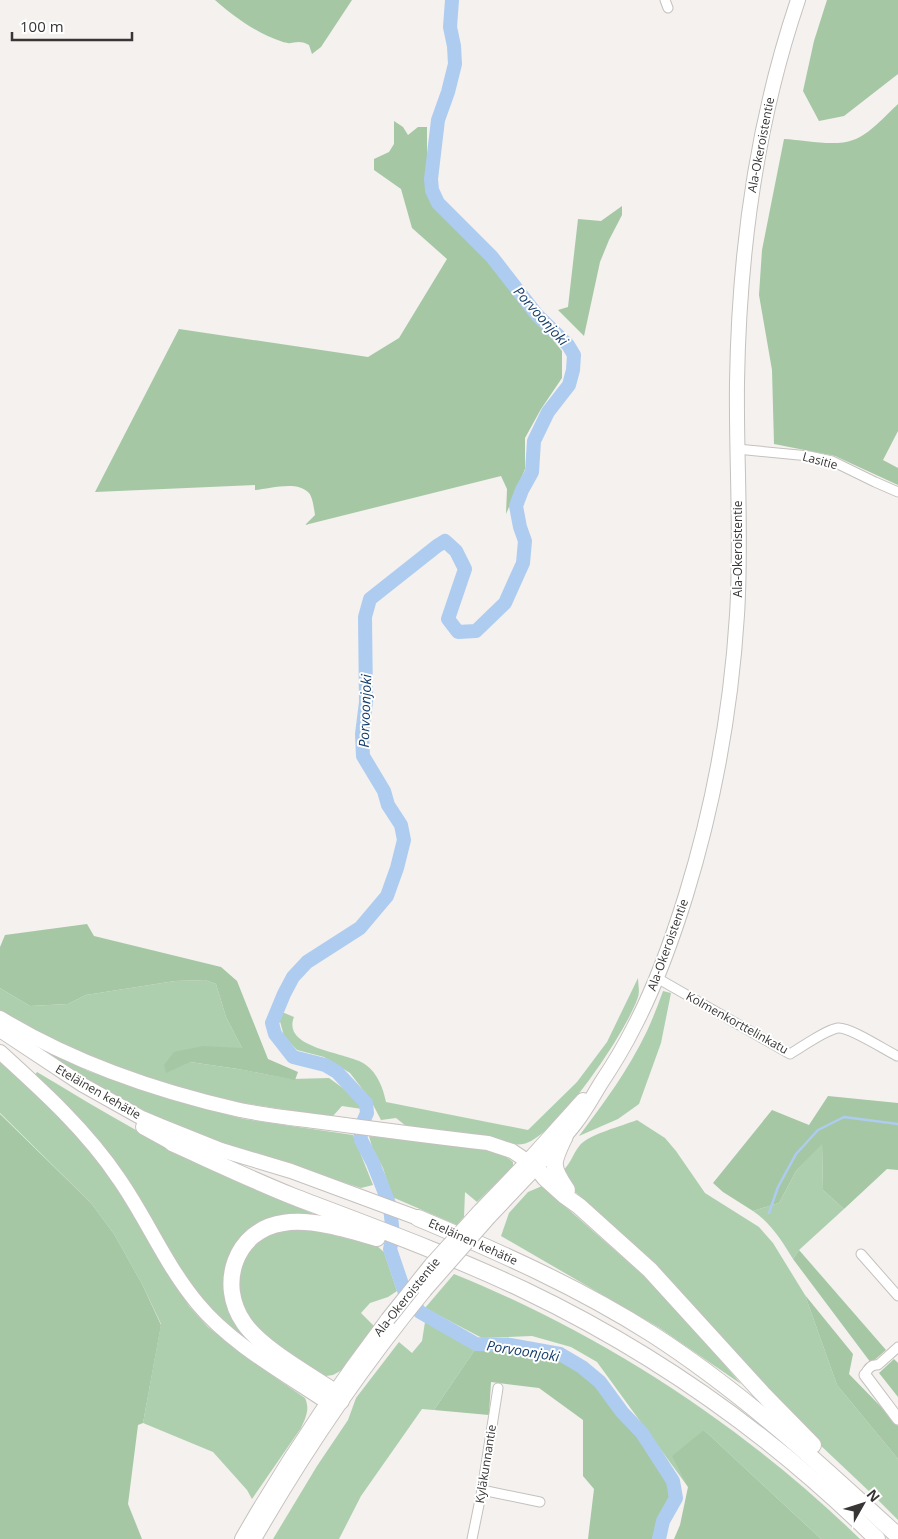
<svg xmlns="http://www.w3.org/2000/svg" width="898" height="1539" viewBox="0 0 898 1539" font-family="'Open Sans',sans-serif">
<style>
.green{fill:#aecfae}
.forest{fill:#a5c7a4}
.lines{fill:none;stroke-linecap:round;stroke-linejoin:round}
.stream{stroke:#aeccf0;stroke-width:2.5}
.river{stroke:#aeccf0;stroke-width:14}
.minor-casing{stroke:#c4c1be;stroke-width:11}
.tertiary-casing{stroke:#c4c1be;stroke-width:13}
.primary-casing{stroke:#c4c1be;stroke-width:16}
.trunk-casing{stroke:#c4c1be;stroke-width:16}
.motorway-casing{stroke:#c4c1be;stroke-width:18}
.minor{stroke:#fff;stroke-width:9}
.tertiary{stroke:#fff;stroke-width:11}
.primary{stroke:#fff;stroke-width:14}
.trunk{stroke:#fff;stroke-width:14}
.motorway{stroke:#fff;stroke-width:16}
.primary-bridge-casing{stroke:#c4c1be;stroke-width:16;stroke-linecap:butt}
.primary-bridge{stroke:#fff;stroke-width:14}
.labels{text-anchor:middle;stroke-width:4;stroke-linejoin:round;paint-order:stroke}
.street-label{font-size:12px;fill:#373635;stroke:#fff}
.water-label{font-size:14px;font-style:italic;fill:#153e6b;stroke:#fff}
</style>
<rect width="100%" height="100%" fill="#f4f1ef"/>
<!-- green -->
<g class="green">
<path d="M638,978c0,6 2,13 0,19 -10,32 -83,142 -115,147 -8,2 -18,-3 -26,-5 -30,-6 -61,-9 -91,-13l-10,-8 -15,2 -11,-21 -20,-26 -26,-16 -27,-7 -13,-14 -5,-18 3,-6 12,5c-13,33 56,35 72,48 12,9 17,23 20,37l142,28 49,-48 30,-40z"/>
<path d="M205,980l11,4 10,33 16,31 -52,14 48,7 54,10 37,-1 29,21 4,10 -20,-3 -10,11 -95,-15 -58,-14 -92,-31 -87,-45v-24l30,18 38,-2 18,-9 89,-14z"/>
<path d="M663,991l8,2 -10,50 -22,61 -21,15 -39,17c25,-33 50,-67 68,-105 6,-13 11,-26 16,-40z"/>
<path d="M31,1040l57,31 68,24 88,24 109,16 20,50 -12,3 -148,-47 -87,-37 -77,-47 -22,-16z"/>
<path d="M0,1062l37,33 50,52 36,47 66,112 19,21 39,31 58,40c5,11 1,19 -4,30l-49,71 -5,-9 -34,-38 -70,-29 18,-99 -19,-40 -28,-50 -23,-31 -91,-90z"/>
<path d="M37,1072c65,39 130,78 199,109 25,12 52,22 78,33l-4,3 -56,14 -27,73 80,75 -74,-47 -31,-30 -168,-226z"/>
<path d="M637,1120l28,18 11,13 29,42 54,34 14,16 32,52 32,90 61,74v61l-26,-26 -54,-51 -182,-197 -64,-57 -12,-16c10,-7 12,-18 20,-28 10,-11 42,-19 57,-25z"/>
<path d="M369,1136l113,13 22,6 9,7v5l-36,35 -12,-10 -1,25 -7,8 -65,-28 -9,-29 -11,-21z"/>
<path d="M822,1143l1,47 21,19 -45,41 -6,9c-11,-18 -22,-36 -40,-48l26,-8 17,-32z"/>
<path d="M542,1186l102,90 47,49 50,59 -83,-57 -157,-91 8,-23 19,-21z"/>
<path d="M285,1227l20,1 72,18 7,6 13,39 -9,6 -18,6 -9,10 13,13 -32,44 -9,5 -7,1 -13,-5 -53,-37 -20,-28 -4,-22 4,-21 9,-14 16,-15z"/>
<path d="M454,1274c149,60 291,153 406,265h-39l-117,-109 -16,57 -91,-125 -26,-15 -39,-11 -50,2 -57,-30z"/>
<path d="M425,1322l51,26 -42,62 -12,-1 -61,87 -22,43h-66l44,-73 31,-46 8,-22 43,-56 13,11 10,-12z"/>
</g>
<!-- forest -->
<g class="forest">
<path d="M215,0h137l-31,47 -9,7 -3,-9c-13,-7 -16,1 -26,-3 -25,-8 -49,-25 -68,-42z"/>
<path d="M827,0h71v74l-54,42 -25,5 -16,-30 11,-50z"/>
<path d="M898,104v327l-15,29 15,8v17l-63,-29 -61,-12 -2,-74 -13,-75 3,-45 22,-111c20,1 51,8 69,1 16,-5 33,-25 45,-36z"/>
<path d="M394,121l9,6 5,8 10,-8h9v66l7,15 54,53 74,90v27l-21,31 -16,29v31l-19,45 1,-25 -6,-13 -196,49 10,-10c-1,-6 -2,-17 -6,-22 -12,-13 -39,-4 -54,-3v-5l-160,7 84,-163 189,28 31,-19 48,-79 -35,-31 -11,-39 -27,-19v-11l15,-7 5,-8z"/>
<path d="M622,206v9l-13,25 -9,22 -16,74 -26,-26 10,-3 10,-88 23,2z"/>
<path d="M87,924l7,12 127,31 16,14 31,78 30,13 -3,8 -57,-11 -48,-7 -24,11 -2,-8 10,-13 29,-6 39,2 -16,-31 -10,-33 -11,-4 -30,1 -89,14 -18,9 -38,2 -30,-18v-41l5,-12z"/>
<path d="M828,1096l70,7v67l-11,-1 -43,40 -21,-19 -1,-46 -26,27 -17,32 -26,8 -30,-19 -10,-9 59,-73 37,15z"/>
<path d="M0,1114l91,89 23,31 28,50 19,41 -18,98 -5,2 -10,79 14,35h-142z"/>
<path d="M799,1250l87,100 -15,13 -78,-104z"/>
<path d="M805,1295l48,59 -4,20 36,37 13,15v33l-61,-74z"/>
<path d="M476,1348l35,3 52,10 20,13 14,13 21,28 21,20 29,48 1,15 -11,22 -3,19h-67l6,-50 -11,-13v-56l-44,-32 -48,-6 -2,33 -55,-5z"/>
<path d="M894,1359l4,4v34l-19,-24z"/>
<path d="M704,1430l117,109h-147l6,-14 8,-38 -16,-31z"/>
</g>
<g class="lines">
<!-- stream -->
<path class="stream" d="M769,1213l9,-26 18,-33 22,-24 26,-13 54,7"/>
<!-- river -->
<path class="river" d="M452,0l-2,27 4,19 1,18 -7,28 -10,28 -7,59 1,11 6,13 54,54 45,58 31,30 6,10 -1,15 -4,15 -21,27 -14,29 -2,31 -10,18 -6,16 4,21 5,14 -2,22 -18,40 -29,28 -18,1 -10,-13 17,-50 -9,-18 -11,-10 -8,5 -67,53 -5,18 1,85 -4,32 1,22 21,35 4,14 13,20 3,15 -7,28 -10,28 -27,32 -53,34 -14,15 -9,17 -12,29 3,11 18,23 32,8 12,7 29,31 1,10 -7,16 1,11 12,23 17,43 3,30 -3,13 15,44 15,19 56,32 34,1 50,9 22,13 18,15 22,30 20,21 31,48 3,17 -13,23 -4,18"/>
<defs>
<g id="minor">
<path d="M665,0l3,8"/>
<path d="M737,449l72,7 23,5 43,21 23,10"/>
<path d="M657,978l133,76c12,-7 35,-24 48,-26 12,-1 47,22 59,28"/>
<path d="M861,1254l37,42"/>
<path d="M865,1375c2,-5 6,-11 13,-10l20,-18"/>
<path d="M482,1490l58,12"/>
<path d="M472,1539l10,-49 16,-102"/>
</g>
<path id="tertiary" d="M865,1375l33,44"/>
<g id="primary">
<path d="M479,1212l49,-51 55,-61"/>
<path d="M489,1217c18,-19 36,-38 54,-57 11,-13 24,-25 34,-39 9,-12 16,-25 24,-38 12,-18 23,-36 33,-56 22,-42 38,-87 52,-132 28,-91 45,-185 51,-280 5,-78 -1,-155 0,-233 2,-130 19,-258 61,-382"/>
<path d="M242,1539c44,-77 93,-150 146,-220"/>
<path d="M254,1539c50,-87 107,-171 171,-249"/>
</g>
<g id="trunk">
<path d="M0,1018c74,45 156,73 240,92 29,6 60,9 90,13 52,7 105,14 158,20l24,8 24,16"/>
<path d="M0,1030l83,55 59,33 19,8 60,24 70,21 127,47"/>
<path d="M0,1052c43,39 87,79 119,127 28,40 47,87 79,125 33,40 86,69 129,98l14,-1"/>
<path d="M143,1127l29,16"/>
</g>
<g id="motorway">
<path d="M565,1136c-13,27 -15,29 2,54"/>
<path d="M172,1143c40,18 80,37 120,53 78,30 156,58 232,94 130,62 250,147 353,249"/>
<path d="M536,1167l9,11 20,18 14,10 71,64 112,123 51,52"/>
<path d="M418,1218c81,34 160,69 234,116 90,58 168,130 246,202"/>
<path d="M341,1401l-6,-9c-27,-18 -74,-44 -91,-69 -27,-38 -9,-93 39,-100 28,-5 67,7 94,15"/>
</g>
</defs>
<!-- minor casing -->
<use href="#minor" class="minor-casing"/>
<!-- tertiary casing -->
<use href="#tertiary" class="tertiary-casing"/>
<!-- primary casing -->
<use href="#primary" class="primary-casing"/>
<!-- trunk casing -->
<use href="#trunk" class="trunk-casing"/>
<!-- motorway casing -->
<use href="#motorway" class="motorway-casing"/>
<!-- minor -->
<use href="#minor" class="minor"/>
<!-- tertiary -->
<use href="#tertiary" class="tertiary"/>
<!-- primary -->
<use href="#primary" class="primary"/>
<!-- trunk -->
<use href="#trunk" class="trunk"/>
<!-- motorway -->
<use href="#motorway" class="motorway"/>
<defs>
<g id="primary-bridge">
<path d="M425,1290l64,-73"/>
<path d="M388,1319l43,-54 48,-53"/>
</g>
</defs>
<!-- primary-bridge casing -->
<use href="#primary-bridge" class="primary-bridge-casing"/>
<!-- primary-bridge -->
<use href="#primary-bridge" class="primary-bridge"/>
</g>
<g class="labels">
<!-- street labels -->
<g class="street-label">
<text transform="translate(761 145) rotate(-79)" y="4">Ala-Okeroistentie</text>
<text transform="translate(820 461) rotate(15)" y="4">Lasitie</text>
<text transform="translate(738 549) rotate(-90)" y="4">Ala-Okeroistentie</text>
<text transform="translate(668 945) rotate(-70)" y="4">Ala-Okeroistentie</text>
<text transform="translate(737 1023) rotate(29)" y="4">Kolmenkorttelinkatu</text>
<text transform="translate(98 1092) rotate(30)" y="4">Eteläinen kehätie</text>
<text transform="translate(473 1242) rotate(24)" y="4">Eteläinen kehätie</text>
<text transform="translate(407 1297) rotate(-51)" y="4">Ala-Okeroistentie</text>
<text transform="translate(486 1464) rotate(-81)" y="4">Kyläkunnantie</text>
</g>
<!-- water labels -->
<g class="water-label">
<text transform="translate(541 316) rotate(48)" y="5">Porvoonjoki</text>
<text transform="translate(365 711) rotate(-88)" y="5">Porvoonjoki</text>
<text transform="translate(523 1351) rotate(9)" y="5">Porvoonjoki</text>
</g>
</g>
<!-- north arrow -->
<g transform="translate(863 1504) rotate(51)" stroke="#ffffff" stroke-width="4" paint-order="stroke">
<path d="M0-4L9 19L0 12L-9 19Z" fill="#373635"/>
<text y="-8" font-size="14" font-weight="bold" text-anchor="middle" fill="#373635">N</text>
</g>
<!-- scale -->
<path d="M12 32v8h120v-8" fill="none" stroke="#373635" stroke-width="2.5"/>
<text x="20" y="32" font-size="15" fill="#373635" stroke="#ffffff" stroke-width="4" paint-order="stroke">100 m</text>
</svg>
